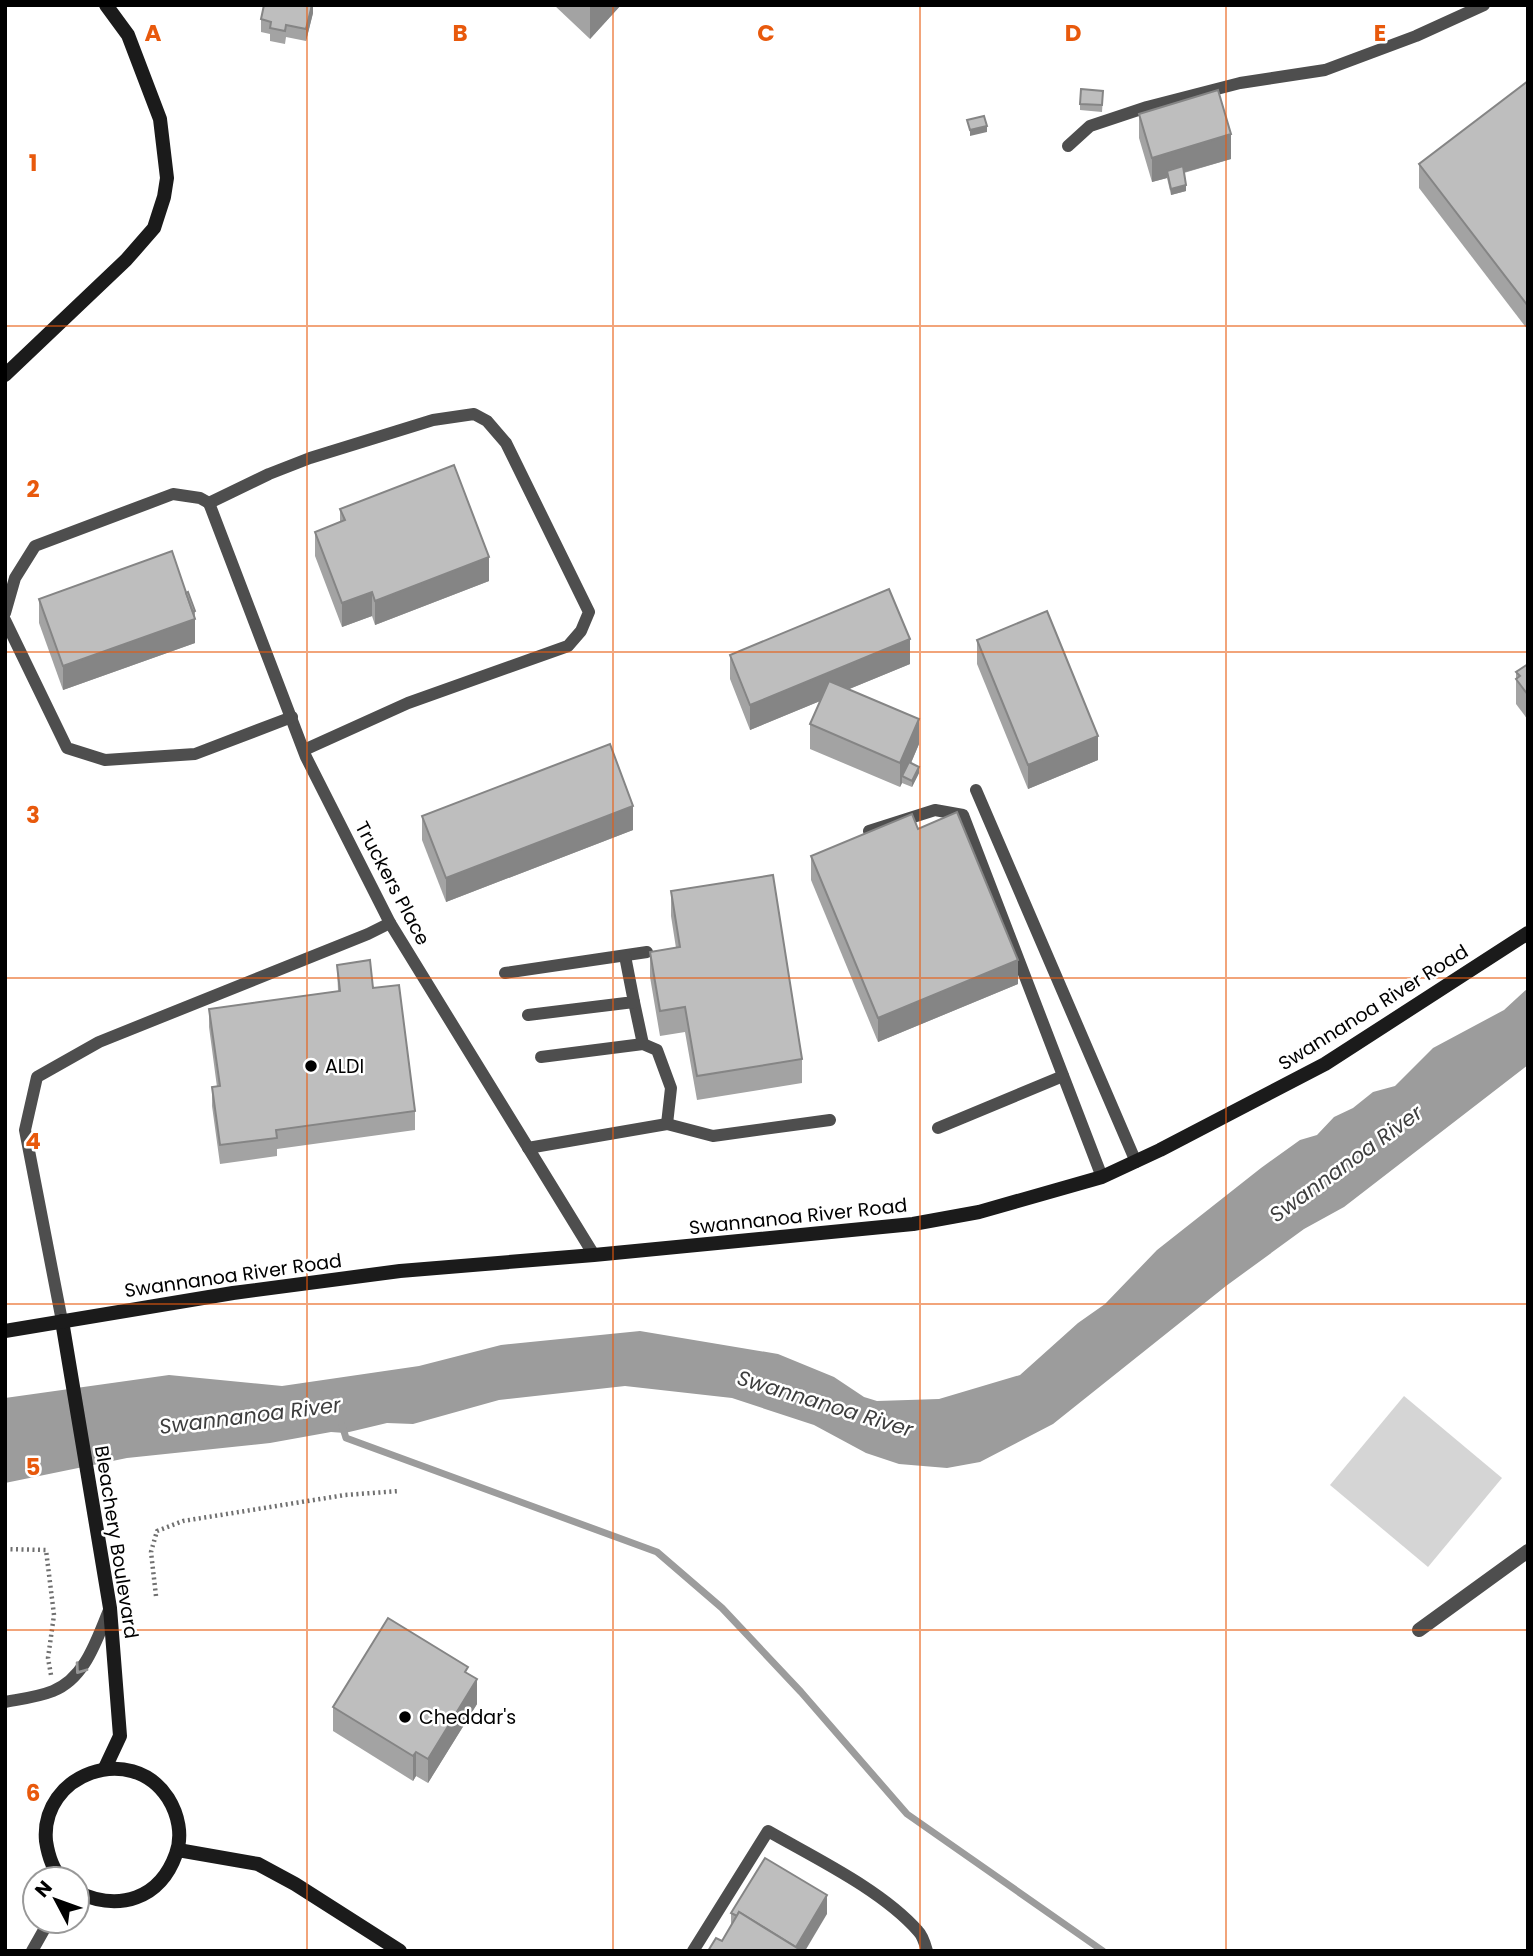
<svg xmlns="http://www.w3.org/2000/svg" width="1533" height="1956" viewBox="0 0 1533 1956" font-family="Poppins,sans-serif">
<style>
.green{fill:#d5d5d5}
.water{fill:#9c9c9c}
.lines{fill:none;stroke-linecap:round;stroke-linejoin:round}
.stream{stroke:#9c9c9c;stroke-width:7}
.path{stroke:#707070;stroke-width:4.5;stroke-dasharray:2 3.5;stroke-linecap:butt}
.lane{stroke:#4e4e4e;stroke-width:12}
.street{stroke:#4e4e4e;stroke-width:14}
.secondary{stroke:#1b1b1b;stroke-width:14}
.wall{fill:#a3a3a3}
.shaded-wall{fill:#858585}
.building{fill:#bebebe;stroke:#858585;stroke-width:2}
.oneway{stroke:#959595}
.grid{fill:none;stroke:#e8590c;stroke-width:2;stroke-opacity:0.55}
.poi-dot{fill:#000;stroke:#fff;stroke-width:2.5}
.labels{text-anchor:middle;stroke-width:5;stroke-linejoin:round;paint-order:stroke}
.street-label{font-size:19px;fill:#000;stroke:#fff}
.poi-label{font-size:19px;fill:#000;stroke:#fff;text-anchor:start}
.water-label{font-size:21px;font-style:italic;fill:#3d3d3d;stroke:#fff}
.grid-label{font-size:23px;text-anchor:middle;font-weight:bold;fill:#e8590c;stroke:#fff;stroke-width:5;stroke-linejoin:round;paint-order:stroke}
</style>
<rect width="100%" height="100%" fill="#fff"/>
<!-- green -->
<path class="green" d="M1404,1396l98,82 -74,89 -98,-82z"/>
<!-- water -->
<path class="water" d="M1528,988v77l-184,142 -40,22 -78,57 -173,138 -73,38 -33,6 -48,-4 -33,-11 -52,-28 -82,-27 -107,-12 -126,14 -86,24 -26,-1 -42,10 -14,-1 -61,11 -143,15 -122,25v-85l164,-23 113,11 137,-20 82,-21 139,-14 138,23 56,23 30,20 13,4 62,-2 81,-24 58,-52 27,-19 52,-54 104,-82 39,-28 17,-5 17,-18 19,-9 20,-16 22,-6 38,-38 71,-38z"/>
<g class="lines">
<!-- stream -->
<path class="stream" d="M342,1425l4,13 311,114 65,56 79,84 106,122 196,137"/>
<!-- path -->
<g class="path">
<path d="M5,1549l41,1 8,65 -6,43 3,17"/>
<path d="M156,1596l-5,-44 6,-21 26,-10 162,-26 54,-4"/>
</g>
<!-- lane -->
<g class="lane">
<path d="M1068,146l22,-20 57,-19 93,-24 85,-13 91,-34 68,-31"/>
<path d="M209,503l97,254 84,166 204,332"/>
<path d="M209,503l60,-29 41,-16 123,-38 41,-6 13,7 19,22 83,169 -8,19 -13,15 -160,57 -104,47"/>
<path d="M5,613l10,-35 20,-32 138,-52 27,4 9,5"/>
<path d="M5,620l62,128 38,12 90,-6 97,-37"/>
<path d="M976,790l160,372"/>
<path d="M869,831l66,-21 28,5 139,362"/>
<path d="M505,973l142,-21"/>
<path d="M634,1002l9,42"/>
<path d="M528,1015l106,-13 -9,-46"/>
<path d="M541,1057l102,-13 14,6 14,38 -4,36"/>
<path d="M938,1128l125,-52"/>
<path d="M528,1148l139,-24 46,12 117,-16"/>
<path d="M62,1321l-37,-191 12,-53 62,-35 269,-108 22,-11"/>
<path d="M5,1702c16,-3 33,-5 48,-11 33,-13 44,-53 57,-83"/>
<path d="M32,1951l17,-30"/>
<path d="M693,1951l75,-120c47,27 114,59 150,100 5,5 7,13 9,20"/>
</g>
<!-- street -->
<path class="street" d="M1419,1630l109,-79"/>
<!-- secondary -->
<g class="secondary">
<path d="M5,375l121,-115 28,-32 10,-31 3,-19 -7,-59 -32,-84 -22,-30"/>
<path d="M62,1321l48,287 10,128 -15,32"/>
<path d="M5,1331l228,-38 167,-22 194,-16 319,-31 66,-12 123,-35 58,-27 165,-86 203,-131"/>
<path d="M178,1850l80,14 37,20 105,67"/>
<path d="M62,1879c-10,-10 -14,-25 -16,-38 -6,-67 85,-100 122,-43 10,16 15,37 8,56 -16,45 -57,58 -99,38"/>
</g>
</g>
<!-- wall -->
<g class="wall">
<path d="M313,5v8l-7,28 -20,-4 -1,7 -15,-3v-7l-9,-2v-13z"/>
<path d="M554,5h67l-31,34z"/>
<path d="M1528,81v249l-109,-142v-24z"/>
<path d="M1103,97l-1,15 -22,-2v-6z"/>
<path d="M1139,114l92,45 -47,14 2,18 -15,4 -4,-17 -15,4 -13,-44z"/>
<path d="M340,509l149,72 -114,44 -3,-9 -30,11 -27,-71v-24l25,-10z"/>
<path d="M186,593l9,18v32l-132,47 -24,-67v-24z"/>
<path d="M977,640l121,120 -70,29 -51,-125z"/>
<path d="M730,655l180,9 -61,25 70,55 -8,19 8,10 -7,14 -10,-4 -2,4 -90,-38v-25l10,-23 -70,29 -20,-51z"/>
<path d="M1528,664v56l-12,-16v-32z"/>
<path d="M422,816l211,14 -187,72 -24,-62z"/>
<path d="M918,829l100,155 -140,58 -67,-162v-24z"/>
<path d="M671,891l131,168v24l-105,17 -12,-68 -25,4 -10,-59v-25l26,-4 -5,-32z"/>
<path d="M337,965l36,23 42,123v19l-138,19v7l-57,8 -8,-58v-19h5l-8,-60v-18l129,-18z"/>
<path d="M1528,1433v23l-2,-4v-18z"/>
<path d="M468,1674l9,30 -49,79 -12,-7 -3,5 -80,-50v-24z"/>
<path d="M731,1913l96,1 -105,27 9,-16z"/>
</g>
<!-- shaded-wall -->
<g class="shaded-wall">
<path d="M312,5h1v8l-7,28v-12z"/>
<path d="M590,5h31l-31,34z"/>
<path d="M987,126v6l-17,4v-6z"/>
<path d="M1231,134v25l-63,18 -1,-6v7l-15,4v-24z"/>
<path d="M1186,185v6l-15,4v-6z"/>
<path d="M489,557v24l-114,44v-24z"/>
<path d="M372,592v24l-30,11v-24z"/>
<path d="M195,619v24l-132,47v-24z"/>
<path d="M910,639v25l-160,66v-25z"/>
<path d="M919,719v25l-14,33 -3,-1v7l-2,4v-24z"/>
<path d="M1098,736v24l-70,29v-24z"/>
<path d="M919,767v6l-7,14v-6z"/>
<path d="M633,806v24l-187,72v-24z"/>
<path d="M1018,960v24l-140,58v-24z"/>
<path d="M477,1679v25l-49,79v-24z"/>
<path d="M416,1752v24l-3,5v-25z"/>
<path d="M827,1895v19l-22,37h-11z"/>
</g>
<!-- building -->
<g class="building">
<path d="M264,5h48l-6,24 -20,-4 -1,6 -15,-3 1,-6 -10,-3z"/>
<path d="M1528,81v225l-109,-142z"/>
<path d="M1081,89l22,2 -1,14 -22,-1z"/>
<path d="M1218,90l13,44 -79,24 -13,-44z"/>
<path d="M984,116l3,10 -17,4 -3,-10z"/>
<path d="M1183,166l3,19 -15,4 -4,-18z"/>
<path d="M454,465l35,92 -114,44 -3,-9 -30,11 -27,-71 30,-12 -5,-11z"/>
<path d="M172,551l23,68 -132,47 -24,-67z"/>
<path d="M889,589l21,50 -160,66 -20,-50z"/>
<path d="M188,592l7,19 -2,1 -7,-19z"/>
<path d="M1047,611l51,125 -70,29 -51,-125z"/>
<path d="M1528,664v31l-12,-16 4,-3 -4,-4z"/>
<path d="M829,681l90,38 -19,44 -90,-39z"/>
<path d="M610,744l23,62 -187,72 -24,-62z"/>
<path d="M909,762l10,5 -7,14 -10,-5z"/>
<path d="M957,812l61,148 -140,58 -67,-162 101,-42 6,15z"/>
<path d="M773,875l29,184 -105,17 -12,-69 -25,4 -10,-59 30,-5 -9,-56z"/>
<path d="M370,960l3,28 26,-3 16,126 -139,19 1,8 -57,7 -8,-58 8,-1 -11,-77 131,-18 -3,-26z"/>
<path d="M388,1618l80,49 -3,5 12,7 -49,80 -12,-7 -3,4 -80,-49z"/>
<path d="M765,1858l62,37 -31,52 -57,-35 -2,4 -6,-3z"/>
<path d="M739,1912l63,39h-94l8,-13 6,3z"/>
</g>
<!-- one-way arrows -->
<defs><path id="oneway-chevron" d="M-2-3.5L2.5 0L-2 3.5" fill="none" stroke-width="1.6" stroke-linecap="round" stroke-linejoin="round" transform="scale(1.75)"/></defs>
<use class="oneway" href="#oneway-chevron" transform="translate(80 1669) rotate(126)"/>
<!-- grid -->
<path class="grid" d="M307,5v1946M613,5v1946M920,5v1946M1226,5v1946M5,326h1523M5,652h1523M5,978h1523M5,1304h1523M5,1630h1523"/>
<!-- markers -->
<g class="poi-dot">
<circle cx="311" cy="1066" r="7"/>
<circle cx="405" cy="1717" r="7"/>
</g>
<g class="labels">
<!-- street labels -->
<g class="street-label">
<text transform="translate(393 883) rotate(62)" y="7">Truckers Place</text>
<text transform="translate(1373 1007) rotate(-32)" y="7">Swannanoa River Road</text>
<text transform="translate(798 1216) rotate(-6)" y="7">Swannanoa River Road</text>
<text transform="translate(233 1275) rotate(-8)" y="7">Swannanoa River Road</text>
<text transform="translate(117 1542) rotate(81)" y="7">Bleachery Boulevard</text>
</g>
<!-- poi labels -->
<g class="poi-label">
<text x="325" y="1073">ALDI</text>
<text x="419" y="1724">Cheddar's</text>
</g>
<!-- water labels -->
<g class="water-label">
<text transform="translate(1346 1164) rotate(-36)" y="7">Swannanoa River</text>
<text transform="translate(825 1404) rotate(17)" y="7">Swannanoa River</text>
<text transform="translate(250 1416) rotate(-7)" y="7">Swannanoa River</text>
</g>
</g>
<g class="grid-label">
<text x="153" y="41">A</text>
<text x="460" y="41">B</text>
<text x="766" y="41">C</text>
<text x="1073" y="41">D</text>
<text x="1380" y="41">E</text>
<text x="33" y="171">1</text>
<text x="33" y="497">2</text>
<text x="33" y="823">3</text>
<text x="33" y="1149">4</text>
<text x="33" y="1475">5</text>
<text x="33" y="1801">6</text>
</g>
<!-- border -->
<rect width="1533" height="1956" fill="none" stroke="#000000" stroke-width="14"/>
<!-- north arrow -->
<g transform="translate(56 1900) rotate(311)"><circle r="33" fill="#ffffff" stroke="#999999" stroke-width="2"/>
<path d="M0-5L12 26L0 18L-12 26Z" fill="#000000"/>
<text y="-10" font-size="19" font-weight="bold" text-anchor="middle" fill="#000000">N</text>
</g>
</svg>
